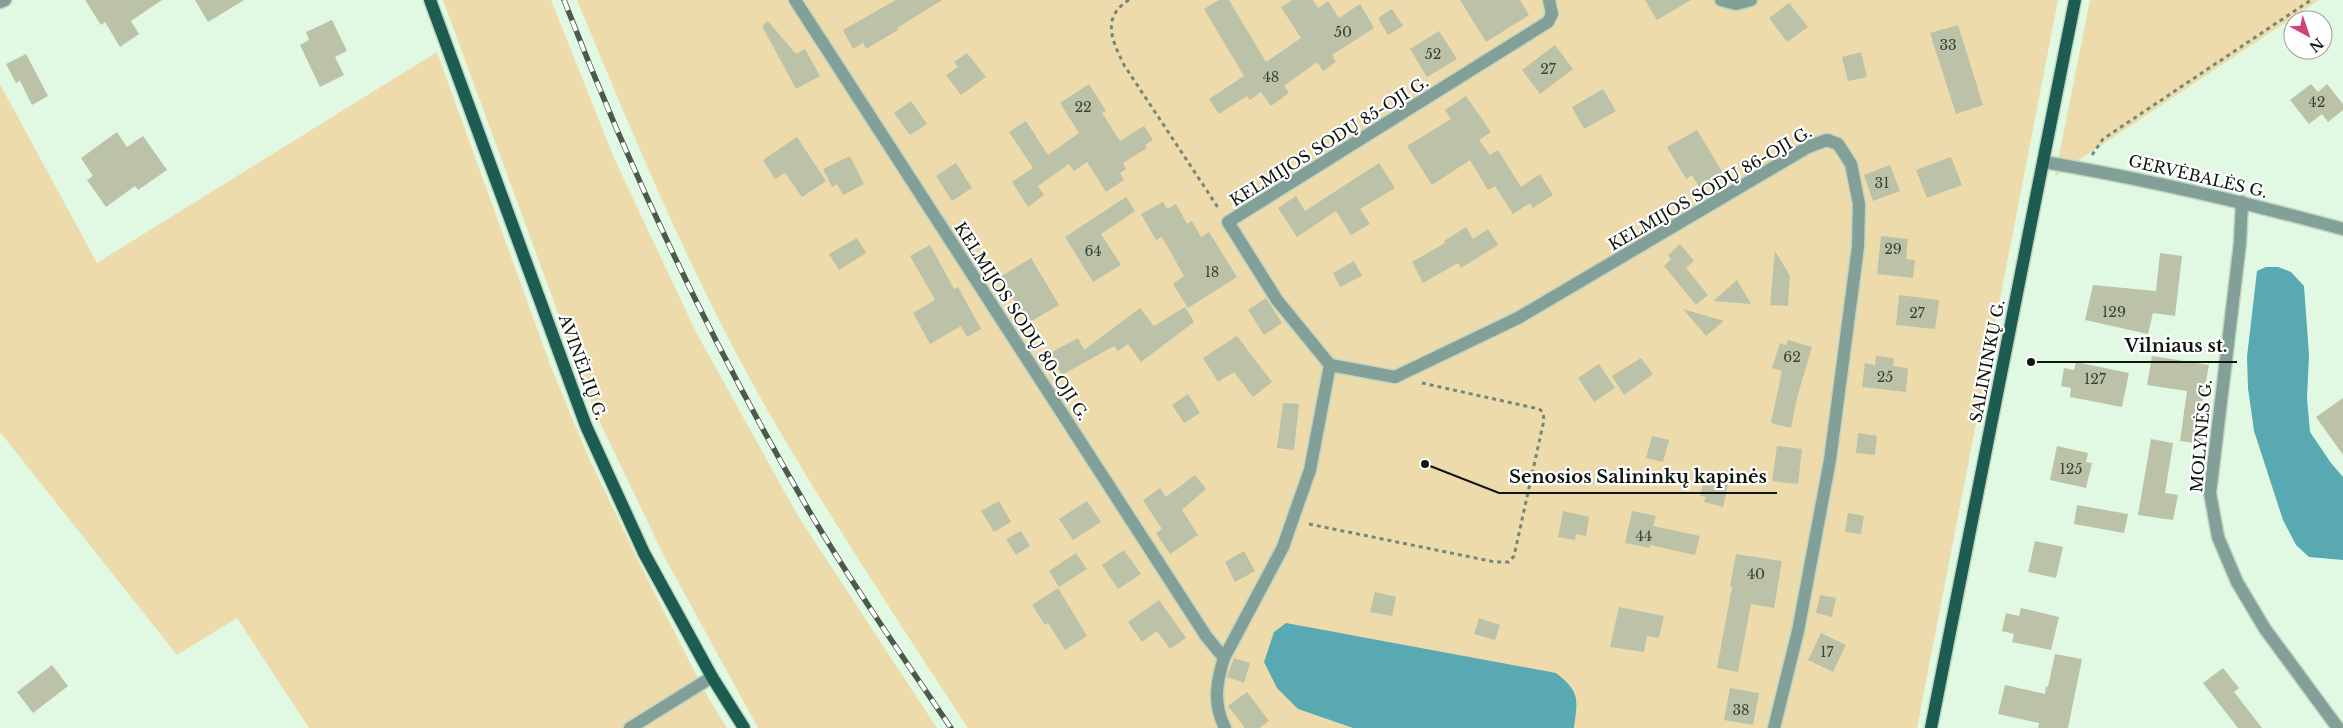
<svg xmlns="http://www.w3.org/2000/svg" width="2343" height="728" viewBox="0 0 2343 728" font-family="'Libre Baskerville',serif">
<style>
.green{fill:#eddbac}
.water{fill:#59a9b3}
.building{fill:#bbc2a7}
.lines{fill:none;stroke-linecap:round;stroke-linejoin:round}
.minor-casing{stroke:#bfd5c1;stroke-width:15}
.major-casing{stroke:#bfd5c1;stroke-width:15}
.path{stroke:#768678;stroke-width:3;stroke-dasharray:4 4;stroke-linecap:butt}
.minor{stroke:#82a098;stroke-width:12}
.major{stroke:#1d5d51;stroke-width:12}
.rail-casing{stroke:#4c594d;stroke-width:5.5}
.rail{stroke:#fefefe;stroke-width:4;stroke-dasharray:11;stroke-linecap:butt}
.labels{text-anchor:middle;stroke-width:4.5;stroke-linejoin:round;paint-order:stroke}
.number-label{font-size:14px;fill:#394135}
.street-label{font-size:16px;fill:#0e160f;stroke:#fefefe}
.leader{fill:none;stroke:#0e160f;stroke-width:2}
.callout-dot{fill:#0e160f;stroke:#fefefe;stroke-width:2}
.callout-label{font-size:18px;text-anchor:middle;font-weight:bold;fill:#0e160f;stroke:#fefefe;stroke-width:4.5;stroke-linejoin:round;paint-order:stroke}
</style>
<rect width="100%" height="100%" fill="#e1f9e3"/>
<!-- green -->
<g class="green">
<path d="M443,0h108l63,158 82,174 102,184 139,212h-179l-93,-170 -72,-150z"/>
<path d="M577,0h1481l-141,728h-343l3,-23 -279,4 55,19h-385c-68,-104 -137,-208 -200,-317 -75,-131 -133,-271 -191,-411z"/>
<path d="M2090,0h229l-264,176z"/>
<path d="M437,52l114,315 37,89 47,98 70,138 22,36h-418l-72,-110 -60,37 -177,-223v-348l97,179z"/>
</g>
<!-- water -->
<g class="water">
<path d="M2266,267h12l13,5 13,14 5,69 -2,43 3,34 21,31 12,14v83l-34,-3 -13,-12 -13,-25 -29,-89 -6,-43 -1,-31 10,-86z"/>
<path d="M1286,623l270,50c24,19 22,25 18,55h-221l-55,-19 -21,-21 -13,-26 10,-30z"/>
</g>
<!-- building -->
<g class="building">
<path d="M85,0h77l-31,21 8,13 -19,13 -15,-25 -4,3z"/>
<path d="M195,0h49l-36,22z"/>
<path d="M896,0h46l-45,28 1,2 -32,19 -3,-6 -10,6 -10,-19z"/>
<path d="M1219,0h10l37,62 35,-24 -20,-31 12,-7h20l5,8 10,-7 11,17 21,-14 14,24 -42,27 4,7 -13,9 -6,-9 -33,24 5,7 -18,13 -10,-14 -11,8 -3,-4 -28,18 -10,-15 35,-23 -40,-67z"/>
<path d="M1460,0h60l9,15 -43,27z"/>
<path d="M1645,0h46l-34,20z"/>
<path d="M1789,3l19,24 -21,15 -18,-24z"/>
<path d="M1392,9l11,17 -15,9 -10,-17z"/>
<path d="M332,20l15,31 -12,6 9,18 -24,12 -20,-42 9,-5 -3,-8z"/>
<path d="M768,21l28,33 9,-5 15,27 -24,13 -34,-63z"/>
<path d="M1958,25l25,80 -27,9 -26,-81z"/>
<path d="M1439,31l18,28 -30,18 -17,-28z"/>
<path d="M1555,45l18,24 -33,25 -18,-24z"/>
<path d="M1861,52l6,25 -19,4 -6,-24z"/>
<path d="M967,53l19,24 -25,18 -15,-20 12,-8 -4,-5z"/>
<path d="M26,54l22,42 -16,9 -12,-24 -4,2 -10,-19z"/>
<path d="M1089,84l17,27 -4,2 18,28 24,-15 9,14 -8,5 2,3 -24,15 3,6 -6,4 4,7 -18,12 -19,-30 -13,9 -5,-7 -31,22 6,9 -16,12 -16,-25 21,-14 -24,-36 17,-11 22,34 31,-22 -19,-30z"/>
<path d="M2311,84l7,8 9,-8 16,20v6l-15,12 -6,-8 -13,10 -19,-24z"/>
<path d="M1603,89l13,22 -32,18 -12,-22z"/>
<path d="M1466,96l25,36 -12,8 11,15 8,-5 23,37 19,-13 13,21 -20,13 -3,-5 -17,11 -18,-28 -7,4 -18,-30 -38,25 -25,-39 44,-27 -6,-9z"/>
<path d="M911,101l16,23 -17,11 -16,-22z"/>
<path d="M1697,130l26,43 -24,14 -7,-12 -6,4 -19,-32z"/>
<path d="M117,132l10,15 16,-11 24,34 -29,20 -3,-4 -29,21 -19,-27 6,-4 -12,-18z"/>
<path d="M797,137l29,44 -24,16 -17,-24 -10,6 -12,-19z"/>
<path d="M850,156l14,28 -21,11 -6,-11 -5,3 -9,-18z"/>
<path d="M1951,157l11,28 -35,13 -11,-28z"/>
<path d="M956,163l16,25 -20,13 -16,-25z"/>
<path d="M1379,163l16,25 -35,21 10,15 -19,11 -15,-24 -39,26 -19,-29 18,-12 9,15z"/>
<path d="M1890,165l10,26 -27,10 -9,-26z"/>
<path d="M1126,197l9,14 -34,23 20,31 -28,17 -28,-45z"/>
<path d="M1163,202l4,7 9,-5 11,20 5,-3 9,16 8,-5 28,45 -49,31 -15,-24 11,-8 -22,-39 -6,3 -15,-26z"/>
<path d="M1466,227l7,12 15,-10 10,16 -37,23 -3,-5 -35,20 -11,-21 33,-19 -1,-2z"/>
<path d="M1881,236l27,3 -2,20 9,1 -2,18 -36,-4z"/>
<path d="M857,238l9,15 -27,17 -10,-16z"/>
<path d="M1680,244l14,17 -8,7 22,27 -12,10 -32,-39 7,-7 -3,-4z"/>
<path d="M930,245l24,44 4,-2 23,42 -14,8 -6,-11 -31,18 -17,-31 22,-13 -25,-44z"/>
<path d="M1775,251l15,25 -2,30 -18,-1z"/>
<path d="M2160,253l22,3 -7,60 -22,-3 -5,21 -63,-14 8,-35 63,6z"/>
<path d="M1031,258l28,47 -31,18 -28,-46z"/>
<path d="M1354,261l8,15 -22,11 -7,-14z"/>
<path d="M1737,280l14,24 -38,-3z"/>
<path d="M1899,295l40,5 -4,29 -39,-4z"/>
<path d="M1266,298l16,25 -18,12 -16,-25z"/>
<path d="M1185,307l9,15 -53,40 -13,-18 -10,7 -4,-5 -52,29 -12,-22 28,-15 6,12 56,-42 14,18z"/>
<path d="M1683,309l41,12 -18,15z"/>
<path d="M1237,336l35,46 -19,15 -19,-25 -16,10 -15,-24z"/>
<path d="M1788,340l24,7 -15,51 -6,30 -20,-5 11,-52 -10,-3 8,-25 6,2z"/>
<path d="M1876,356l18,2 -1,8 15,2 -2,24 -44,-5 3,-24 10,2z"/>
<path d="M2152,356l57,9 -9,50 6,1 -4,28 -22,-3 7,-50 -40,-6z"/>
<path d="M1641,358l12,16 -29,21 -12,-19z"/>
<path d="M2076,362l53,11 -7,34 -52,-10 1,-9 -10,-2 3,-18 10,2z"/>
<path d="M1599,364l16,24 -21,14 -16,-24z"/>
<path d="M1188,394l12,19 -16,10 -12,-18z"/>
<path d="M2343,398v57l-27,-38z"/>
<path d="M1283,403l16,1 -5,46 -17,-2z"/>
<path d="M1858,433l19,3 -2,19 -19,-2z"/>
<path d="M1652,436l17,4 -6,22 -17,-4z"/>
<path d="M2151,439l22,4 -8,50 13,2 -5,25 -35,-5z"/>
<path d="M1777,446l25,3 -4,35 -26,-3z"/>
<path d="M2057,446l31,7 -2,9 6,1 -6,25 -36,-8z"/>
<path d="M1195,475l11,14 -24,21 16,25 -28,19 -14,-21 6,-4 -19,-29 17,-12 6,9z"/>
<path d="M1705,475l24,5 -6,27 -19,-5 2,-5 -6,-1z"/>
<path d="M999,501l12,21 -17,10 -13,-21z"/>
<path d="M1087,501l14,21 -28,18 -14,-21z"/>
<path d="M2077,505l51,9 -4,19 -50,-9z"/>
<path d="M1563,511l26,6 -3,19 -10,-2 -1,6 -17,-3z"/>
<path d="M1632,511l24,5 -3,10 47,10 -5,19 -45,-10v3l-25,-5z"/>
<path d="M1848,513l16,3 -3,18 -16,-2z"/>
<path d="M1021,531l9,15 -14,9 -10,-16z"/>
<path d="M2035,541l28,6 -7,31 -28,-6z"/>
<path d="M1124,550l17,24 -23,15 -16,-24z"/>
<path d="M1244,551l11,20 -20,11 -10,-20z"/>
<path d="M1076,553l11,16 -28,18 -10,-16z"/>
<path d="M1736,554l46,7 -8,47 -23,-4 -13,68 -21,-4 15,-81 -2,-1z"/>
<path d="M1058,588l29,48 -22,14 -17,-27 -3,2 -13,-20z"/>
<path d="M1375,592l21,5 -4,19 -22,-4z"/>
<path d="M1820,595l16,3 -4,19 -16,-4z"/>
<path d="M1159,600l27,38 -16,11 -13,-18 -15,11 -14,-20z"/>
<path d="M1619,607l45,9 -5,22 -12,-2 -3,16 -34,-5z"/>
<path d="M2021,608l38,9 -8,33 -39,-8 2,-8 -12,-3 4,-18 13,3z"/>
<path d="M1479,618l21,7 -5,15 -21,-6z"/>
<path d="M1821,633l25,12 -13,27 -25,-12z"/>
<path d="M2055,654l27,5 -14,69h-30l1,-5 -41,-9 7,-29 40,9 1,-8 2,1z"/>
<path d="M1234,658l16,5 -6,20 -17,-6z"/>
<path d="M52,665l16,21 -35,27 -16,-21z"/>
<path d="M2223,668l16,20 -5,4 28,36h-24l-35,-45z"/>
<path d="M1730,688l29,5 -6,32 -29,-5z"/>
<path d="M1247,692l22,29 -10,7h-14l-17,-22z"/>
</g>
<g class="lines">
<defs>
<g id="minor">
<path d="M795,0l411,636 18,22"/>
<path d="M1721,0l15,4 15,-4"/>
<path d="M0,2l5,-2"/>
<path d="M2044,162c101,17 200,40 299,67"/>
<path d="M2242,202l-2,41 -30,250 8,44 19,45 28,47 73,99"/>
<path d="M1330,365l65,12 123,-59 290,-171 19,-7 11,4 13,20 8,40 -1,43 -28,213 -32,171 -24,97"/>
<path d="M630,728l82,-51"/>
<path d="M1225,728c-12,-24 -9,-45 -1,-70l59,-111 9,-26 18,-51 20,-105 -53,-65 -49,-78 320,-200 4,-8 -3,-14"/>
</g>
<g id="major">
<path d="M430,0l156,426 58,127 68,124 32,51"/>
<path d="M1931,728l144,-728"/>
</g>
</defs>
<!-- minor casing -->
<use href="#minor" class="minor-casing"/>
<!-- major casing -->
<use href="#major" class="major-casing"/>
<!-- path -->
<g class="path">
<path d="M1129,0c-29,18 -16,42 -5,65l95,144"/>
<path d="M2092,155l11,-16 208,-139"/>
<path d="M1309,524l186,38h14l5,-6 30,-136 -1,-8 -4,-3 -117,-26"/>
</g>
<!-- minor -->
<use href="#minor" class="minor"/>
<!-- major -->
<use href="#major" class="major"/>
<defs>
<path id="rail" d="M564,0c68,176 149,346 244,509 44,75 94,147 143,219"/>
</defs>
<!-- rail casing -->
<use href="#rail" class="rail-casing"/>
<!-- rail -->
<use href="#rail" class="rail"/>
</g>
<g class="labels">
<!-- number labels -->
<g class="number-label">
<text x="1343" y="37">50</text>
<text x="1948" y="50">33</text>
<text x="1433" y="59">52</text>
<text x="1548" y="74">27</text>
<text x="1271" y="82">48</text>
<text x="2317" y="107">42</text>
<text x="1083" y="112">22</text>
<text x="1882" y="188">31</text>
<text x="1893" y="254">29</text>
<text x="1093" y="256">64</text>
<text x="1212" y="277">18</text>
<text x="2114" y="317">129</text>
<text x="1917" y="318">27</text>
<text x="1792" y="362">62</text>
<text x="1885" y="382">25</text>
<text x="2095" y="384">127</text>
<text x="2071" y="474">125</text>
<text x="1644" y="541">44</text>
<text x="1756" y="579">40</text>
<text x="1827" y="657">17</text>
<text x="1741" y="715">38</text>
</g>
<!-- street labels -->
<g class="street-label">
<text transform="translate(1329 141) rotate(-32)" y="6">KELMIJOS SODŲ 85-OJI G.</text>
<text transform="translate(2198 176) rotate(13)" y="6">GERVĖBALĖS G.</text>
<text transform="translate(1710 188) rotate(-30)" y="6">KELMIJOS SODŲ 86-OJI G.</text>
<text transform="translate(1022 321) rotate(57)" y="6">KELMIJOS SODŲ 80-OJI G.</text>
<text transform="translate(1987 361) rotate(-79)" y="6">SALININKŲ G.</text>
<text transform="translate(583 367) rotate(70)" y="6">AVINĖLIŲ G.</text>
<text transform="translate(2201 436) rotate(-85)" y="6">MOLYNĖS G.</text>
</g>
</g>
<!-- callouts -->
<path class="leader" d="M2031 362L2114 362H2237M1425 464L1499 493H1777"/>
<g class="callout-dot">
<circle cx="2031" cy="362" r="5"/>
<circle cx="1425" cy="464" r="5"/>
</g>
<g class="callout-label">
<text x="2176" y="352">Vilniaus st.</text>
<text x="1638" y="483">Senosios Salininkų kapinės</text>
</g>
<!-- north arrow -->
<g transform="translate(2308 35) rotate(140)"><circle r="24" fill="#fefefe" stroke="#9ea19e"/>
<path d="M0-4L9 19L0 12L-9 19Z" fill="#d04475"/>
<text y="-8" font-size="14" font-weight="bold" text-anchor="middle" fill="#0e160f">N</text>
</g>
</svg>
